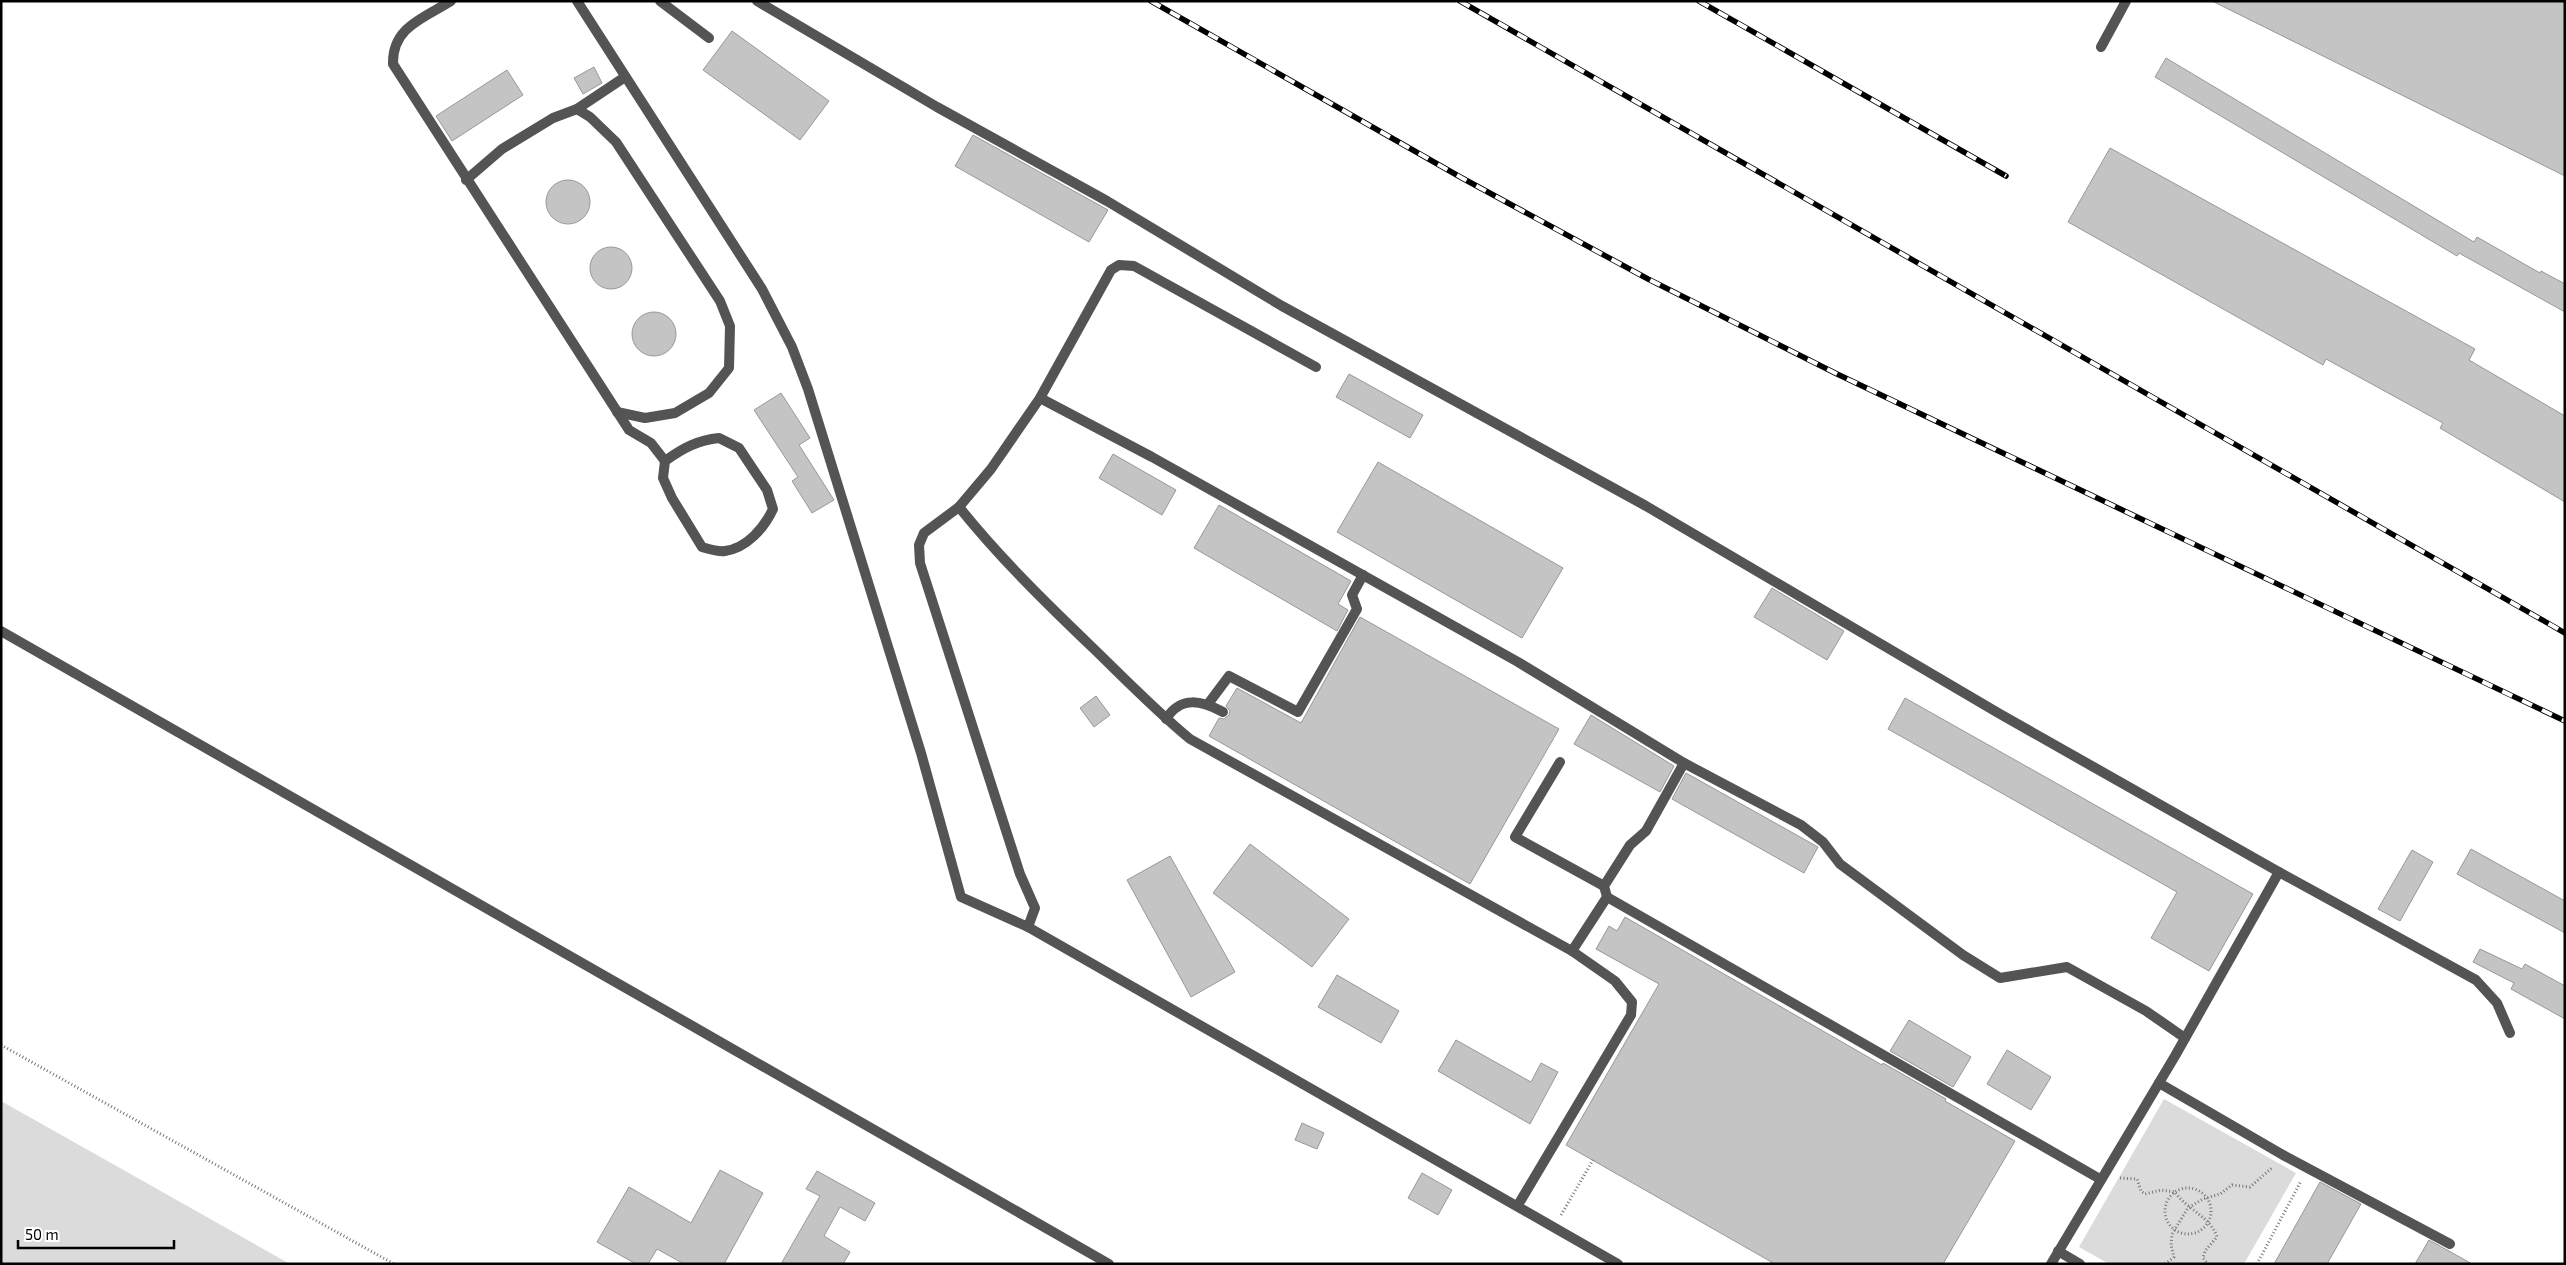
<svg xmlns="http://www.w3.org/2000/svg" width="2566" height="1265" viewBox="0 0 2566 1265" font-family="'Exo 2',sans-serif">
<style>
.green{fill:#dbdbdb}
.building{fill:#c4c4c4;stroke:#989898}
.lines{fill:none;stroke-linecap:round;stroke-linejoin:round}
.path{stroke:#767676;stroke-width:3;stroke-dasharray:1 2.5;stroke-linecap:butt}
.lane{stroke:#545454;stroke-width:10}
.rail-casing{stroke:#000;stroke-width:5.5}
.rail{stroke:#fff;stroke-width:4;stroke-dasharray:11;stroke-linecap:butt}
</style>
<rect width="100%" height="100%" fill="#fff"/>
<!-- green -->
<g class="green">
<path d="M2164,1099l132,74 -52,91h-135l-30,-17z"/>
<path d="M1,1101l289,163h-289z"/>
</g>
<!-- building -->
<g class="building">
<path d="M2212,1h353v175z"/>
<path d="M732,31l97,70 -29,39 -97,-70z"/>
<path d="M2166,58l308,184 3,-5 63,36 1,-2 24,13v28l-106,-59 -2,3 -302,-179z"/>
<path d="M594,67l8,16 -19,11 -9,-16z"/>
<path d="M507,70l16,25 -71,46 -16,-25z"/>
<path d="M973,135l135,75 -19,32 -134,-76z"/>
<path d="M2110,148l365,201 -6,11 96,56v86l-125,-74 3,-5 -117,-64 -3,6 -255,-143z"/>
<circle cx="568" cy="202" r="22"/>
<circle cx="611" cy="268" r="21"/>
<circle cx="654" cy="334" r="22"/>
<path d="M1349,374l74,41 -13,23 -74,-41z"/>
<path d="M781,393l29,45 -11,7 35,55 -22,13 -20,-32 6,-4 -44,-67z"/>
<path d="M1113,454l63,36 -14,25 -63,-37z"/>
<path d="M1378,462l185,106 -41,70 -185,-106z"/>
<path d="M1219,505l132,76 -13,23 10,6 -11,21 -143,-83z"/>
<path d="M1772,588l72,43 -17,29 -73,-43z"/>
<path d="M1360,617l199,112 -89,155 -261,-148 10,-18 5,1 5,-4 1,-4 -4,-5 11,-18 64,35z"/>
<path d="M1096,696l14,19 -16,12 -14,-19z"/>
<path d="M1905,698l348,196 -44,77 -58,-33 26,-46 -289,-163z"/>
<path d="M1591,715l83,51 -14,26 -86,-48z"/>
<path d="M1686,773l132,74 -14,26 -132,-74z"/>
<path d="M1250,844l99,75 -37,48 -99,-74z"/>
<path d="M2471,849l94,52v32l-108,-59z"/>
<path d="M2412,850l21,12 -33,59 -22,-12z"/>
<path d="M1170,856l65,116 -44,25 -64,-117z"/>
<path d="M1625,917l257,148 1,-2 63,36 -1,2 70,40 -72,123h-168l-209,-119 93,-161 -63,-35 13,-23 8,5z"/>
<path d="M2480,949l42,20 3,-5 40,22v33l-54,-30 3,-6 -41,-21z"/>
<path d="M1337,975l62,36 -18,32 -63,-36z"/>
<path d="M1909,1020l62,37 -18,30 -63,-36z"/>
<path d="M1456,1040l75,42 10,-19 17,9 -28,52 -92,-53z"/>
<path d="M2007,1050l44,27 -20,33 -44,-26z"/>
<path d="M1302,1123l22,10 -7,16 -22,-9z"/>
<path d="M720,1170l43,23 -39,71h-40l-27,-15 -9,15h-12l-39,-22 32,-55 62,36z"/>
<path d="M817,1171l58,32 -10,18 -25,-14 -16,29 26,16 -7,12h-62l39,-68 -14,-7z"/>
<path d="M1422,1173l30,17 -14,25 -30,-17z"/>
<path d="M2320,1182l41,22 -34,60h-53z"/>
<path d="M2429,1240l20,11 23,13h-57z"/>
</g>
<g class="lines">
<!-- path -->
<g class="path">
<path d="M1,1045l393,219"/>
<path d="M2120,1178l17,1 4,12 4,3 16,-4 14,2c11,17 36,25 42,45l-12,14 -2,7 5,6"/>
<circle cx="2188" cy="1211" r="23"/>
<path d="M1561,1215l32,-55"/>
<path d="M1771,1264l1,-2"/>
<path d="M2165,1264l9,-7 -3,-12 1,-11 16,-26 15,-9 17,-5 12,-9 18,2 23,-20"/>
<path d="M2257,1264l44,-83"/>
</g>
<!-- lane -->
<g class="lane">
<path d="M451,1c-27,17 -59,26 -58,63l236,366 22,13 14,18"/>
<path d="M577,1l185,288 30,58 16,42 113,364 40,144 67,30 590,337"/>
<path d="M660,1l49,37"/>
<path d="M757,1l180,106 170,94 175,105 364,200 354,208 279,158 197,108 21,23 13,30"/>
<path d="M2101,47l25,-46"/>
<path d="M577,109l13,8 26,25 104,159 10,25 -1,42 -20,25 -34,20 -30,5 -28,-6"/>
<path d="M466,180l36,-31 51,-31 24,-9 48,-32"/>
<path d="M1040,398l112,59 366,205 166,101 117,62 22,17 17,22 123,91 37,23 67,-11 79,44 39,27"/>
<path d="M719,438l20,10 28,42 6,19c-9,19 -26,39 -48,42 -7,1 -16,-2 -23,-4l-30,-49 -9,-20 2,-17c18,-13 33,-21 54,-23z"/>
<path d="M959,507c41,51 87,96 134,141 32,31 63,63 97,91l382,212 43,30 17,21 -1,13 -113,190"/>
<path d="M1,631l1108,633"/>
<path d="M1208,704l21,-28 69,36 59,-103 -5,-14 11,-20"/>
<path d="M1166,719c15,-24 36,-18 57,-7"/>
<path d="M1560,762l-45,75 89,49"/>
<path d="M1607,897l493,282"/>
<path d="M1028,927l7,-19 -15,-34 -100,-311 -1,-18 5,-12 35,-26 32,-38 49,-71 71,-128 8,-5 15,1 182,101"/>
<path d="M1572,951l35,-54 -3,-11 26,-41 16,-14 38,-68"/>
<path d="M2159,1083l124,72 167,89"/>
<path d="M2058,1251l22,13"/>
<path d="M2051,1264l124,-208 104,-184"/>
</g>
<defs>
<g id="rail">
<path d="M1151,1l311,177 186,101 187,94 730,348"/>
<path d="M1460,1l1105,632"/>
<path d="M1699,1l307,175"/>
</g>
</defs>
<!-- rail casing -->
<use href="#rail" class="rail-casing"/>
<!-- rail -->
<use href="#rail" class="rail"/>
</g>
<!-- border -->
<rect width="2566" height="1265" fill="none" stroke="#000000" stroke-width="5"/>
<!-- scale -->
<path d="M18 1240v8h156v-8" fill="none" stroke="#000000" stroke-width="2.5"/>
<text x="25" y="1240" font-size="15" fill="#000000" stroke="#ffffff" stroke-width="4" paint-order="stroke">50 m</text>
</svg>
